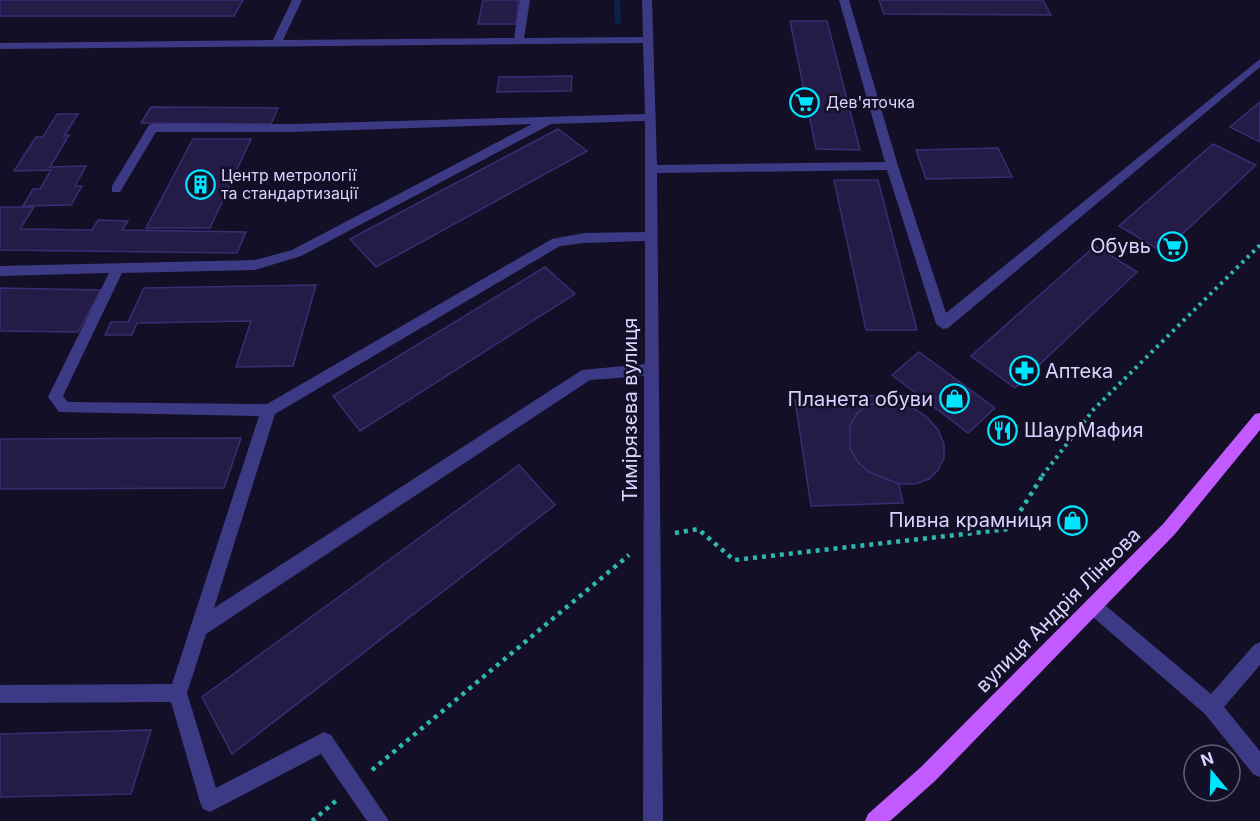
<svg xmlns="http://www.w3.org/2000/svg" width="1260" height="821" viewBox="0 0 1260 821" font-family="Inter,sans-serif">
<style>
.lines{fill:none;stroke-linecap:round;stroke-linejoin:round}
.stream{fill:#0c2248;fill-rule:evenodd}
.building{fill:#241b47;stroke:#3b2d73;stroke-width:1.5}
.path-far1{stroke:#2fb8b0;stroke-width:4;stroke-dasharray:3 4.5;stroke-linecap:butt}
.path{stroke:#2fb8b0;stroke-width:4.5;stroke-dasharray:4 5;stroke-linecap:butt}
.minor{fill:#3d3a85;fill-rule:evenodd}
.major{fill:#c25bff;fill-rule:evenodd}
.labels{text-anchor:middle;stroke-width:5;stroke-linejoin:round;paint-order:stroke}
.far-poi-label{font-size:16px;fill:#d9d4ff;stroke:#130f26;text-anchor:start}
.poi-label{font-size:20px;fill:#d9d4ff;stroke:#130f26;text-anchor:end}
.street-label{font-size:20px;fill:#d9d4ff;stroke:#130f26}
</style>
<rect width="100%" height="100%" fill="#130f26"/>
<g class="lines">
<!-- stream -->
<path class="stream" d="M614,0h6l1,23 -3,2 -3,-2z"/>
</g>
<!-- building -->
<g class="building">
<path d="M0,0h243l-9,16h-234z"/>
<path d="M483,0h36l-3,24h-38z"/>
<path d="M879,0h164l8,15 -167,-1z"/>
<path d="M790,21h37l33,129 -44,-1z"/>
<path d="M572,76l-1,15 -74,1 2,-15z"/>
<path d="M1260,102v40l-30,-15z"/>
<path d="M151,107l127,1 -7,16 -130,-1z"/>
<path d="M57,114h21l-14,22 5,-1 -19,32 36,-1 -11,20h7l-11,19 -48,1 10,-17h7l11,-19 -37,1 22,-34h7z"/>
<path d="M558,129l29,22 -211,116 -26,-28z"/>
<path d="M193,139h58l-41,89h-64z"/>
<path d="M1213,144l43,21 -93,87 -44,-26z"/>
<path d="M998,148l14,29 -86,2 -10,-29z"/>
<path d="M834,180h44l39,150h-51z"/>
<path d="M0,207h34l-14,22 72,1 6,-10 30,1 -6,9 124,2 -9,21 -237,-3z"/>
<path d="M1095,246l42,26 -122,116 -44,-32z"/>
<path d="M545,267l30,27 -215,137 -27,-35z"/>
<path d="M316,285l-23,81 -57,1 15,-46 -114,2 -5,12h-27l6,-13h17l16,-34z"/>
<path d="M0,288l101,2 -23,42 -78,-1z"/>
<path d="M919,352l76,56 -27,25 -76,-58z"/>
<path d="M882,395l1,7 -14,3 -12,8 -7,13v22l7,13 12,11 30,12 4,19 -92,3 -16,-106z"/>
<path d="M883,402l32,7 13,9 10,12 6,14v14l-6,12 -9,9 -14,5h-16l-30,-12 -12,-11 -7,-13v-22l7,-13 12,-8z"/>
<path d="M241,438l-17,50 -224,1v-50z"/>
<path d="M519,465l36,40 -323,249 -30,-57z"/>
<path d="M151,730l-20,64 -131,3v-63z"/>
</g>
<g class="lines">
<!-- path-far1 -->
<path class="path-far1" d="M1042,476l52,-67 166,-164"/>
<!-- path -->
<g class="path">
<path d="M675,533l23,-4 36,31 275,-31 34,-54"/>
<path d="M372,770l257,-215"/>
<path d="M312,821l25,-21"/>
</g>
<!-- minor -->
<g class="minor">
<path d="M292,0h10l-19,40 231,-2 6,-38h10l-6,38 119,-1 -1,-37h10l5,165 228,-3 -46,-162h10l49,166 48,147 314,-254v8l-312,261 -5,1 -7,-5 -49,-154 -230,3 6,648h-20l1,-445 -54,4 -384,254 -19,59 29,95 108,-56 7,3 58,86h-22l-46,-67 -111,58 -7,-3 -3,-7 -29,-100 -171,1v-18l172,-1 87,-268 -200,-4 -11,-15 61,-124 -109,3v-10l255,-6 37,-10 240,-126 -239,8h-137l-36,60h-8v-6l37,-61 4,-1h140l352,-10 -2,-71 -643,6v-6l273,-3zM645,121v111l-61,1 -32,6 -285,165 -199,-2 -5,-6 59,-123 133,-3 46,-14 250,-132zM645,241v123l-63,6 -368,238 61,-194 285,-168 24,-3z"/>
<path d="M1093,597l6,3 112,94 43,-49 6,-3v23l-36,42 36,44v26l-7,-3 -48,-60 -118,-102 -3,-6 3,-6z"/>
</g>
<!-- major -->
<path class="major" d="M1260,413v17l-85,104 -240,247 -45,40h-25l3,-7 53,-47 242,-243 92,-110z"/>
</g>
<!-- icons -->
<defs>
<symbol id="supermarket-ring" viewBox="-11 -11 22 22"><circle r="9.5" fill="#130f26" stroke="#00e5ff" stroke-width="1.5"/><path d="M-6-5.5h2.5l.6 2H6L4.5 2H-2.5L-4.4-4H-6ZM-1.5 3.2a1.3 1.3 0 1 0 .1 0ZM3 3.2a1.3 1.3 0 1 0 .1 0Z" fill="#00e5ff"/></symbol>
<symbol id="building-ring" viewBox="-11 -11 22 22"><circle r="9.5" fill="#130f26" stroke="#00e5ff" stroke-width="1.5"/><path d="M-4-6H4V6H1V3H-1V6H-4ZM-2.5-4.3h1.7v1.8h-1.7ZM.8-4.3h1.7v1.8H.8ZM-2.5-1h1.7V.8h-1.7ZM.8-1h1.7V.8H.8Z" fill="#00e5ff"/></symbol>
<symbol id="pharmacy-ring" viewBox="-11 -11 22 22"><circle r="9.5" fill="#130f26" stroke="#00e5ff" stroke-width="1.5"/><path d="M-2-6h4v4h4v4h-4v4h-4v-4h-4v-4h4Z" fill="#00e5ff"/></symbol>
<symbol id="shop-ring" viewBox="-11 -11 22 22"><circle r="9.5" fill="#130f26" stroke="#00e5ff" stroke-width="1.5"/><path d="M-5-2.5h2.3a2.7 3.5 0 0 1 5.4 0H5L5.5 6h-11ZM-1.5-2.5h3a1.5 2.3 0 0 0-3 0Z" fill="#00e5ff"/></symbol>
<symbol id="restaurant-ring" viewBox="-11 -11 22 22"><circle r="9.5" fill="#130f26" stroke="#00e5ff" stroke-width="1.5"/><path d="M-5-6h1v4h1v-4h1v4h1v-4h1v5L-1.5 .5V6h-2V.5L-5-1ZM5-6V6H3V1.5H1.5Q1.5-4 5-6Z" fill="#00e5ff"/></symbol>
</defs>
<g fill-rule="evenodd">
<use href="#supermarket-ring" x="788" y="86" width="33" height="33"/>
<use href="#building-ring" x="184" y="168" width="33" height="33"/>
<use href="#supermarket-ring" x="1156" y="230" width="33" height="33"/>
<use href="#pharmacy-ring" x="1008" y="354" width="33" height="33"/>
<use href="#shop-ring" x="938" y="382" width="33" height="33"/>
<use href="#restaurant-ring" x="986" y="414" width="33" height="33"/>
<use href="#shop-ring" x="1056" y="504" width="33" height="33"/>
</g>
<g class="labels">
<!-- far-poi labels -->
<g class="far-poi-label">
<text x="826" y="108">Дев'яточка</text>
<text x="221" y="181">Центр метрології<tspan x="221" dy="18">та стандартизації</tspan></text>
</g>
<!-- poi labels -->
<g class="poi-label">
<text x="1151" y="253">Обувь</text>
<text x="1045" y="378" text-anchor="start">Аптека</text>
<text x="933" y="406">Планета обуви</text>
<text x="1024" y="437" text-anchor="start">ШаурМафия</text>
<text x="1052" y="527">Пивна крамниця</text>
</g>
<!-- street labels -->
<g class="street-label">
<text transform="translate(630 410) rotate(-90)" y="7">Тимірязєва вулиця</text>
<text transform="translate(1058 610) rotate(-45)" y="7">вулиця Андрія Ліньова</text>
</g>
</g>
<!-- north arrow -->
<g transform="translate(1212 773) rotate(341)"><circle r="28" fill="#130f26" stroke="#625e7d" stroke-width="1.5"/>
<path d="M0-4.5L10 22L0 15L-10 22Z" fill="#00e5ff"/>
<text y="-9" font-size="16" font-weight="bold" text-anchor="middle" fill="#d9d4ff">N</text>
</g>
</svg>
